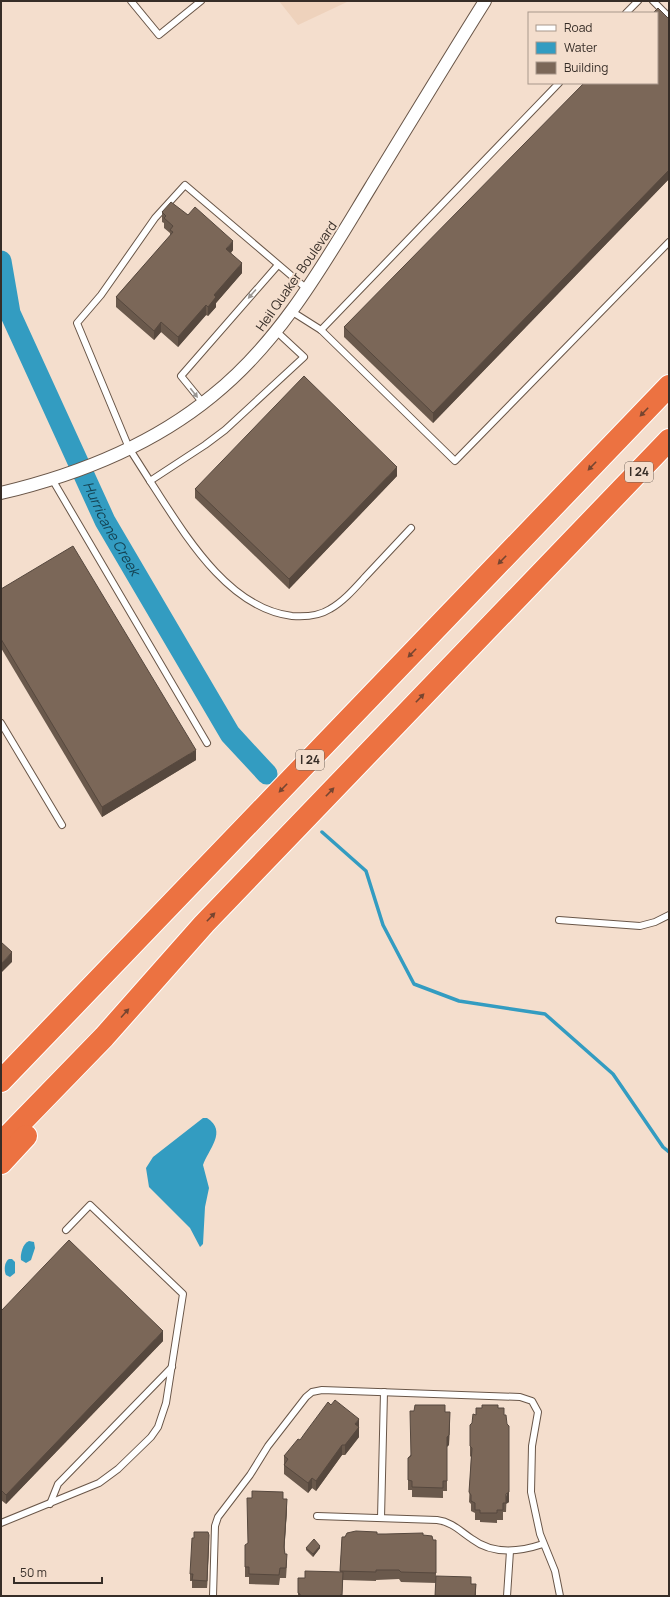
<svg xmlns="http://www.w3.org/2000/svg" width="670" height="1597" viewBox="0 0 670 1597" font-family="Manrope,sans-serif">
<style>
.built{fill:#eed2bc}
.water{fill:#339cc1}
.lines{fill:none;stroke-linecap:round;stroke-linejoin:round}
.stream{stroke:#339cc1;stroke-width:3.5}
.river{stroke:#339cc1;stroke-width:21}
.lane-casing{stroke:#695648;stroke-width:8}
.street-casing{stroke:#695648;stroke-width:14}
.highway-casing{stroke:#fff;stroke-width:24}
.lane{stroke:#fff;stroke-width:6}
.street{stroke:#fff;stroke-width:12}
.highway{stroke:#ec7241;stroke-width:22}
.wall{fill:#6a594c}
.shaded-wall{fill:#56483e}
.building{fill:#7b6758;stroke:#56483e}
.oneway{fill:#9a9693}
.oneway2{fill:#764530}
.labels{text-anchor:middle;stroke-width:4;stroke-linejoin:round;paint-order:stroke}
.shield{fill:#f4decd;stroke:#6f6259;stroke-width:1}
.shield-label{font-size:12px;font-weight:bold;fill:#362d27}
.street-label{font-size:13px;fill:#362d27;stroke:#f4decd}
.water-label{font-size:14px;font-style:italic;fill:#144151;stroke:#f4decd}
</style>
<rect width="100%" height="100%" fill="#f4decd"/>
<!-- built -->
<path class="built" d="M279,1h70l-51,24z"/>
<!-- water -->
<g class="water">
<path d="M203,1118h4c21,13 1,32 -4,47l6,23 -4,19 -2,37 -3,3 -10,-19 -41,-41 -3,-19 7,-11z"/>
<path d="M29,1241l5,1 1,6 -4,12 -5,3 -5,-3c-1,-6 2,-17 8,-19z"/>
<path d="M9,1259h3l3,3v11l-5,4 -4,-2c-2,-4 -2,-13 3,-16z"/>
</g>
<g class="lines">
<!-- stream -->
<path class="stream" d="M322,832l44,39 17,54 31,59 45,17 86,13 68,60 50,73 6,5"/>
<!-- river -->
<path class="river" id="s1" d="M1,261l9,52 95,208 125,213 37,40"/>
<defs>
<g id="lane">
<path d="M131,1l28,34 42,-34"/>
<path d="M653,1l16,16"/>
<path d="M626,13l12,-12"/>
<path d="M291,311l30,19 134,131 214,-219"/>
<path d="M321,330l238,-247"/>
<path d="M276,331l28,26 -79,73 -20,15 -55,36 -21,-33 -52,-125 24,-28 54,-77 30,-33 122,104"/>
<path d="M203,403l-22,-27 97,-111"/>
<path d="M52,479l155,264"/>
<path d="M150,481c33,50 76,127 142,135 13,1 27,0 38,-7 14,-8 25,-21 36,-33 15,-16 30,-32 45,-48"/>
<path d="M1,723l61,102"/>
<path d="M559,920l81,6 15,-4 14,-7"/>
<path d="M50,1504l8,-20 114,-117"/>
<path d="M317,1516l120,4c15,2 23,11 35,19 21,16 47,13 71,5"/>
<path d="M381,1518l3,-126"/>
<path d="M1,1523l98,-40 19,-14 33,-32 7,-10 8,-24 17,-109 -93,-89 -24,25"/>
<path d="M213,1596l2,-70 3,-9 32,-42 18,-29 38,-49 6,-5 10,-2 198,7 12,4 6,11 -6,34 -1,46 9,42 15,37 5,25"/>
<path d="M507,1596l3,-45"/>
</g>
<path id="street" d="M1,493c76,-18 150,-47 211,-97 69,-55 113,-134 158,-208 38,-62 76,-125 115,-187"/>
<g id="highway">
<path d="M1,1081l668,-695"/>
<path d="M1,1143l103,-106 100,-113 465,-484"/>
<path d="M1,1163l25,-27"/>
</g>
</defs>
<!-- lane casing -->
<use href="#lane" class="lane-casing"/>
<!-- street casing -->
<use href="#street" class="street-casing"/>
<!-- highway casing -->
<use href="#highway" class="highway-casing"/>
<!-- lane -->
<use href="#lane" class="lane"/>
<!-- street -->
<use href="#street" class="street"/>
<!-- highway -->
<use href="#highway" class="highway"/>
</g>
<!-- wall -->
<g class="wall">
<path d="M669,19v160l-236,244 -89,-86v-10z"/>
<path d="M162,212l71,38 -2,3 11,20 -26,30v4l-8,9 -2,-1 -28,32 -17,-15 -7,8 -38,-33v-10l54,-61v-3l-6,-5v-5l-2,-1z"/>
<path d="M397,476l-108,113 -94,-91v-9z"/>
<path d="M1,589l195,171 -94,57 -101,-169z"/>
<path d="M1,1311l162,30 -157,163 -5,-4z"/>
<path d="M445,1412l5,10 -1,23 -2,1v45h-4v7l-31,-1v-7h-4v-32z"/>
<path d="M476,1415l33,87 -3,2v8h-3v8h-6v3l-17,-1v-2h-5v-7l-4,-2v-7l-2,-2 2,-45 -1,-1v-31l2,-2z"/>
<path d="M359,1428v9l-14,18h-3l-26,36 -4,-3 -4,5 -24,-19v-18l16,-16z"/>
<path d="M283,1499l4,10 -3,41 3,13 -1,15h-6l-1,7 -30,-1v-7h-4v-10l3,-24z"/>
<path d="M377,1534h9l37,1 10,5h3v36l35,8h5v12h-41l1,-13 -35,-1 -2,-3 -23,1v1l-33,-1 -1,16h-44v-18h7l35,-6 2,-35z"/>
<path d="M209,1542l-2,46h-15v-7h-2v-7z"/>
<path d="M306,1548h14l-7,9 -7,-7z"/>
</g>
<!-- shaded-wall -->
<g class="shaded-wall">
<path d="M669,170v9l-236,244v-10z"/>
<path d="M233,241v9l-7,8v-9z"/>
<path d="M242,263v10l-26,30v4l-8,9v-9l6,-12z"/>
<path d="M206,305v10l-28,32v-10z"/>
<path d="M161,322v10l-7,8v-9z"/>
<path d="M397,467v9l-108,113v-10z"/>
<path d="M196,750v10l-94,57v-10z"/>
<path d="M12,952v10l-11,11v-9z"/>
<path d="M163,1331v10l-157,163v-9z"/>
<path d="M450,1412l-1,33 -2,2v-10z"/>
<path d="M359,1419v18l-14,18v-10l10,-21z"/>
<path d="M509,1426v76l-3,2v8z"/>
<path d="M342,1445v10l-26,36v-10z"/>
<path d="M312,1478v10l-4,5v-10z"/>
<path d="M287,1499v10l-3,47v-9z"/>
<path d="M209,1535v7l-2,46v-7z"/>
<path d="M320,1546v2l-7,9v-3z"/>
</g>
<!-- building -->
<g class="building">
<path d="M658,8l11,11v151l-236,243 -89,-86 240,-244h73v-70h-4z"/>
<path d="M171,202l17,13 7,-8 38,34 -7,8 16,14 -28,32 2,2 -8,10 -2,-2 -28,32 -17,-15 -7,9 -38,-34 57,-65 -3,-2 3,-4 -9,-8 2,-2 -4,-4z"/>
<path d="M304,376l93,91 -108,112 -94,-90z"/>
<path d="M73,546l123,204 -94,57 -101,-168v-50z"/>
<path d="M1,942l11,10 -11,12z"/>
<path d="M69,1240l94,91 -157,164 -5,-5v-179z"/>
<path d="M335,1400l24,19 -4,5 4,3 -14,18h-3l-26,36 -4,-3 -4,5 -24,-18 4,-6 -4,-3 14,-17 2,1 5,-7 23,-31 3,3z"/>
<path d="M415,1405h30v7h5l-1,23 -2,2v44h-4v7l-31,-1v-6l-4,-1v-22l3,-2 -1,-45h4z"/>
<path d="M482,1405h16v3h6v7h2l1,9 2,2v66l-3,2v9h-3v7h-6v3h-17v-3h-5v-7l-4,-2v-6l-2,-3 3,-44 -2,-2v-21l2,-2 1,-9 3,1v-7h6z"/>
<path d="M252,1491l31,1v7h4l-3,48 1,7h2l-1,14h-6l-1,7 -30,-1v-7h-4v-22l3,-2 -1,-45h5z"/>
<path d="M356,1531l21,1v2h9l37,-1v2l9,1 1,4h3v33l-35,-1 -2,-2h-23v2l-36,-1 2,-34h3l2,-4z"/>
<path d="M194,1532h14l1,3 -2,46 -15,-1 1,-6h-3l2,-36h2z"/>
<path d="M314,1539l6,7 -7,8 -7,-6z"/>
<path d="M305,1571l38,1 -1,23h-2v1h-40v-2l-2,-1v-15h7z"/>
<path d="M436,1576l35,1v7h5l-1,12h-40z"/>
</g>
<!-- one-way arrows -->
<defs><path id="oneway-solid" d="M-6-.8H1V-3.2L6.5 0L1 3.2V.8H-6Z"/></defs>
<g class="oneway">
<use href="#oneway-solid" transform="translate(252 294) rotate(131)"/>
<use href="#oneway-solid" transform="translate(194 393) rotate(52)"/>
</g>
<g class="oneway2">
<use href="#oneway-solid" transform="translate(644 412) rotate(134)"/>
<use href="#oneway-solid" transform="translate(592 466) rotate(134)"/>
<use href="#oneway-solid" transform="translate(502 560) rotate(134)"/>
<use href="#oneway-solid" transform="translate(412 653) rotate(134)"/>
<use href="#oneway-solid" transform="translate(420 698) rotate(-46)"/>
<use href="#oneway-solid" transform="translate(283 788) rotate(134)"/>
<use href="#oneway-solid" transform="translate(330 792) rotate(-46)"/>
<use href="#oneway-solid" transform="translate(211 917) rotate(-46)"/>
<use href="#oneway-solid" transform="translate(125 1013) rotate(-48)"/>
</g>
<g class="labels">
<!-- shield labels -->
<g class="shield">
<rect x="625" y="462" width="28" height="20" rx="3"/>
<rect x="296" y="750" width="28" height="20" rx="3"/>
</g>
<g class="shield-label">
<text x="639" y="476">I 24</text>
<text x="310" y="764">I 24</text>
</g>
<!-- street labels -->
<g class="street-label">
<text transform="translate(296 276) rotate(-55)" y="5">Heil Quaker Boulevard</text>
</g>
<!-- water labels -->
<g class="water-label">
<text dy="5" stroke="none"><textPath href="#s1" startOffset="291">Hurricane Creek</textPath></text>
</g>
</g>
<!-- border -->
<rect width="670" height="1597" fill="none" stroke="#362d27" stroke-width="4"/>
<!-- legend -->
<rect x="528" y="12" width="130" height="72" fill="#f4decd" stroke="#a8978b"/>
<rect x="536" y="25" width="20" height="6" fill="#ffffff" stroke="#a8978b"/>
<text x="564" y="32" font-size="12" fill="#362d27">Road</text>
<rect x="536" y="42" width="20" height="12" fill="#339cc1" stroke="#a8978b"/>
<text x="564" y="52" font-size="12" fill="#362d27">Water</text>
<rect x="536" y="62" width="20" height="12" fill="#7b6758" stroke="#a8978b"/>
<text x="564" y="72" font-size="12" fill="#362d27">Building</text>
<!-- scale -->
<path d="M14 1577v6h88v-6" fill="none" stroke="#362d27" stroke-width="2"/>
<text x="20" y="1577" font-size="12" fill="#362d27" stroke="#f4decd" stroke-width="3" paint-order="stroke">50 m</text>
</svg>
